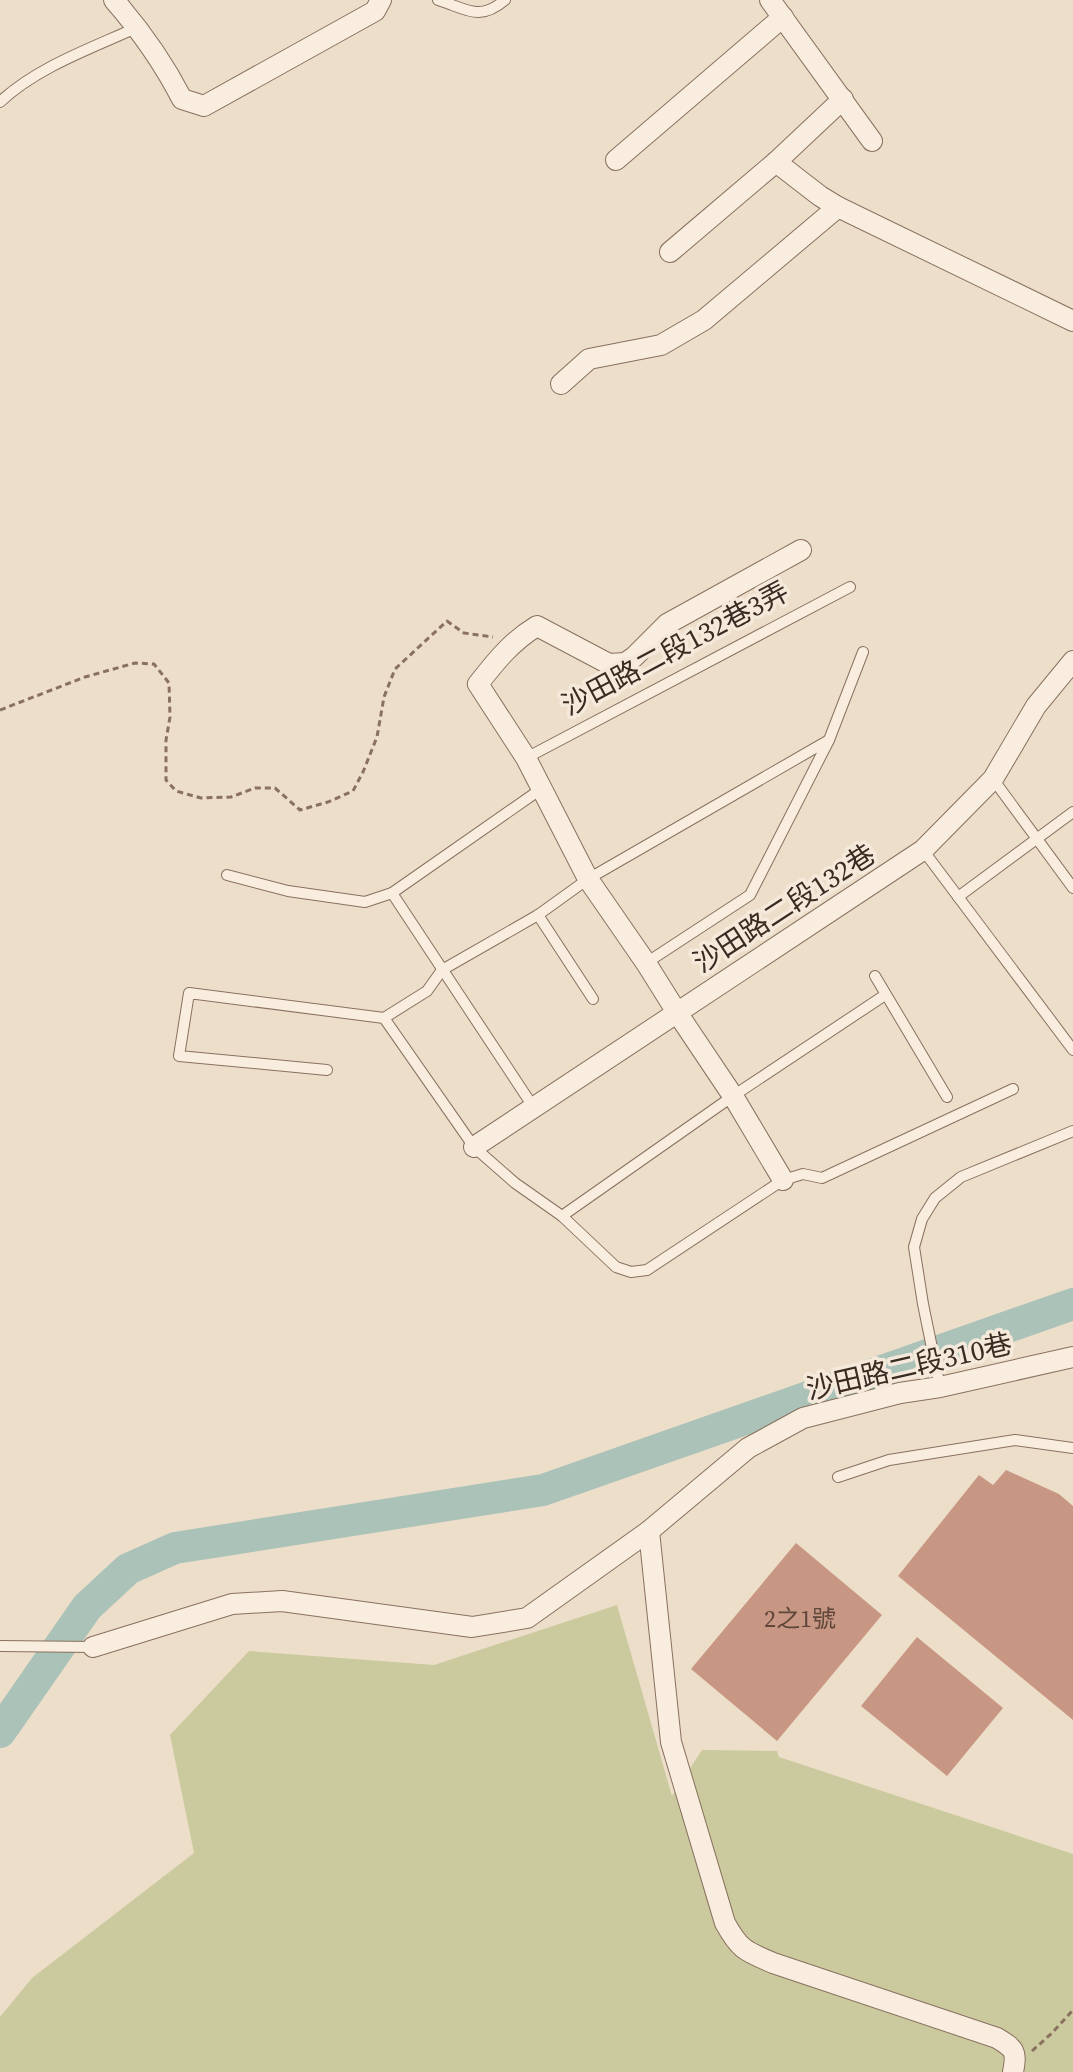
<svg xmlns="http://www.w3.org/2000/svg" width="1073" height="2072" viewBox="0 0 1073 2072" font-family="'Source Serif 4','Noto Sans TC',serif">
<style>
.green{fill:#cbca9e}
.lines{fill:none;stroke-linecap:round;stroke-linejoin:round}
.river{stroke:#abc2b8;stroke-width:32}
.building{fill:#c89783}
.lane-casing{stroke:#89705f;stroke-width:12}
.street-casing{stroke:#89705f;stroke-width:22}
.path{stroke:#89705f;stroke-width:3;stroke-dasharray:6 4;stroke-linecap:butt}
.lane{stroke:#f8edde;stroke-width:10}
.street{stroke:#f8edde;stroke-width:20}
.labels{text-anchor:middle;stroke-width:7;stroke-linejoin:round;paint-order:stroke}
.number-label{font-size:24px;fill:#5e463a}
.street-label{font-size:28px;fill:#3a2b22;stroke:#f4e9da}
</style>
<rect width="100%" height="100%" fill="#eddeca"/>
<!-- green -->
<path class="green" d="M617,1605l55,191 30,-46 75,1 2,6 294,97v218h-1073v-55l32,-39 162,-125 -24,-118 79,-84 185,14z"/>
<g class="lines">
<!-- river -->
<path class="river" d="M0,1732l87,-125 41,-38 47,-21 368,-58 530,-186"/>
</g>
<!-- building -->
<g class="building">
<path d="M1006,1470l53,24 14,12v214l-175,-144 81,-101 14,10z"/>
<path d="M796,1543l86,72 -105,126 -86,-72z"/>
<path d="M917,1637l86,71 -56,68 -86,-70z"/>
</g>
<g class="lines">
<defs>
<g id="lane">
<path d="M438,0c29,9 41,22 67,0"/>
<path d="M0,102c37,-35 92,-54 138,-75"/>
<path d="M526,758l324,-171"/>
<path d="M993,779l80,109"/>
<path d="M923,850l150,200"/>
<path d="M227,875l61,16 77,11 27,-9 149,-104"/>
<path d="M392,893l142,215"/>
<path d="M958,897l115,-85"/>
<path d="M538,915l55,84"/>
<path d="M646,963l104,-68 79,-155 34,-88"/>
<path d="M875,976l72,121"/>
<path d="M384,1018l43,-27 15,-21 96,-55 50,-36 241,-139"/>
<path d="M327,1070l-148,-14 10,-63 195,25 90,129 41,36 47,33 54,51 15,5 16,-2 136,-90 20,-6 19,4 191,-89"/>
<path d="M562,1216l171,-120 152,-101"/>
<path d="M940,1387l-17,-83 -9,-57 8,-28 13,-21 26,-21 112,-46"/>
<path d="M838,1477l51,-17 126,-20 58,8"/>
<path d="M0,1646l93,1"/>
</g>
<g id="street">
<path d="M114,0c27,31 49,62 68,99l22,7 171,-95 6,-11"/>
<path d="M770,0l102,141"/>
<path d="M616,160l167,-143"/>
<path d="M776,162l44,34 18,11 235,114"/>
<path d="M670,252l106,-90 67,-63"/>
<path d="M561,384l28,-25 72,-14 43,-25 134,-113"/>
<path d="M474,1147l449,-297 70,-71 43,-73 37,-45"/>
<path d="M783,1180l-50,-84 -57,-85 -30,-48 -58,-84 -62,-121 -48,-74c18,-23 34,-43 59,-58l72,38 16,-1 9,-6 33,-33 134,-74"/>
<path d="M649,1531l22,211 54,181c15,27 20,28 48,40l224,75c18,11 20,13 16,34"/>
<path d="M93,1647l139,-43 50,-3 190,26 55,-9 122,-87 99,-83 55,-30 97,-25 40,-6 133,-30"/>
</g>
</defs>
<!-- lane casing -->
<use href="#lane" class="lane-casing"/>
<!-- street casing -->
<use href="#street" class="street-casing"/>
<!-- path -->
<g class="path">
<path d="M0,710l85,-33 50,-14 19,1 15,19 1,34 -4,23v40l10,11 25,7 30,-1 24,-9h20l25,22 28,-8 25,-11 10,-19 14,-35 7,-40 11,-28 52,-48 17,12 29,4"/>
<path d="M1032,2051l20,-18 21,-23"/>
</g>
<!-- lane -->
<use href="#lane" class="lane"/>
<!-- street -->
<use href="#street" class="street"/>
</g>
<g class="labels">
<!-- number labels -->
<g class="number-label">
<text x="800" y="1627">2之1號</text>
</g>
<!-- street labels -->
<g class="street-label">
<text transform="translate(675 648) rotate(-28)" y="10">沙田路二段132巷3弄</text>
<text transform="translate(784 908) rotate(-33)" y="10">沙田路二段132巷</text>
<text transform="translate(909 1366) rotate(-13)" y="10">沙田路二段310巷</text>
</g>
</g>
</svg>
